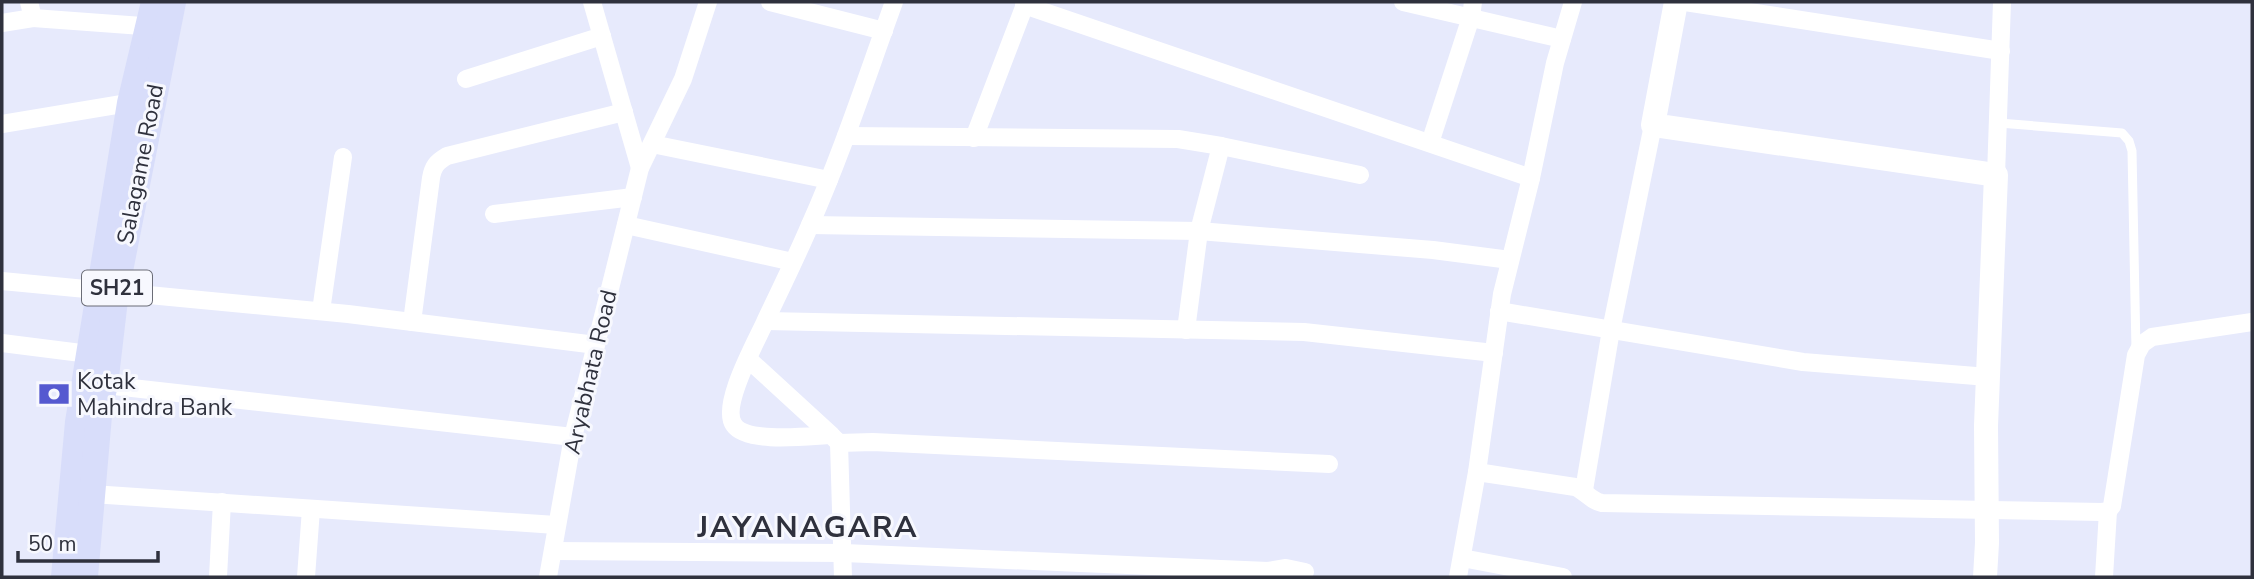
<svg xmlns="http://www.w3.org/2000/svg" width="2254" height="579" viewBox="0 0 2254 579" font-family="'Nunito Sans',sans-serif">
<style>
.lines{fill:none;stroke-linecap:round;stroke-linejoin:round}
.lane{stroke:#fff;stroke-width:9}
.street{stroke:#fff;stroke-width:18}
.secondary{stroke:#fff;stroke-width:24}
.primary{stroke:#d8ddfa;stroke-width:26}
.labels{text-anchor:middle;stroke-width:6;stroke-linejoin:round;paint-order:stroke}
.shield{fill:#f7f8fe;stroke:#6b6d77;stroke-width:2}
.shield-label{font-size:21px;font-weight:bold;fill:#2f313d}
.street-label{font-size:23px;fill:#2f313d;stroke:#f7f8fe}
.poi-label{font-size:23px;fill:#2f313d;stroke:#f7f8fe;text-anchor:start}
.district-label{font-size:30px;font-weight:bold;letter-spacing:2px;fill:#2f313d;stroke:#f7f8fe}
</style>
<rect width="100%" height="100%" fill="#e7eafc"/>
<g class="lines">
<!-- lane -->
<path class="lane" d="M1999,123l123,10 7,8 3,10 4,199"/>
<!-- street -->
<g class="street">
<path d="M29,2l4,16 123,9"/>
<path d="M592,2l48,166"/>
<path d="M770,2l114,29"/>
<path d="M894,2c-27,74 -52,151 -84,223 -14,33 -30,65 -45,97 -9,20 -45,84 -31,103 13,19 75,11 97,10l8,8 34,-1 456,22"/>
<path d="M1403,2l159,37"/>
<path d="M1685,2l316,49"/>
<path d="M1024,5l507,173"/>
<path d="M2,23l31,-5"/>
<path d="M466,79l136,-43"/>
<path d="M2,124l138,-23"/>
<path d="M846,136l332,3 43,7 139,29"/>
<path d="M974,138l52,-136"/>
<path d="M1430,143l41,-126 2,-15"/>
<path d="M652,144l177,36"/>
<path d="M1996,175l6,-173"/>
<path d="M494,214l139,-17"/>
<path d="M626,225l167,37"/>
<path d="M810,225l389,6 234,19 77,10"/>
<path d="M2,281l346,33 248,31"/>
<path d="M321,311l22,-154"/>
<path d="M1499,311l304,51 185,15"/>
<path d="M766,321l538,11 190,21"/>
<path d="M412,322l19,-144c2,-12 6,-16 16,-22l177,-44"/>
<path d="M1186,330l13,-99 22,-85"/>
<path d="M2,343l87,11"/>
<path d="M748,359l83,76"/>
<path d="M105,385l468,52"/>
<path d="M839,443l4,134"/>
<path d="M1477,472l98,15c11,4 15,14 27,16l500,9 6,-1 4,-5 24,-151 6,-11 10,-7 100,-15"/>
<path d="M1584,490l27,-160 42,-205"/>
<path d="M92,494l464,31"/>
<path d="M553,551l291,2 424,18 18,-3 19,4"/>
<path d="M1462,558l101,19"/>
<path d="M218,577l4,-75"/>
<path d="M306,577l5,-68"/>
<path d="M548,577l25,-140 67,-269 43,-89 25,-77"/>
<path d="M1458,577l19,-105 25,-178 29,-116 24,-115 18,-61"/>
<path d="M2104,577l4,-66"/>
</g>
<!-- secondary -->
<path class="secondary" d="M1676,2l-23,123 343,50 -10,251 1,117 -2,34"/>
<!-- primary -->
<g class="primary">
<path d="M64,577l14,-155 52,-319 24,-101"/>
<path d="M85,577l15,-173 5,-19 11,-94 57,-289"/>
</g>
</g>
<!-- icons -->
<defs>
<symbol id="bank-bare" viewBox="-9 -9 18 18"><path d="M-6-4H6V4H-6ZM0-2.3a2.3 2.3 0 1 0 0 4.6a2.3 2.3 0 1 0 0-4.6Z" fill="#5559d0" stroke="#f7f8fe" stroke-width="2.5" paint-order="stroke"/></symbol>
</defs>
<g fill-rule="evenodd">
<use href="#bank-bare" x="32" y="372" width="44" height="44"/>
</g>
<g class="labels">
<!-- shield labels -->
<rect class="shield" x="82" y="270.5" width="70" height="35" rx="5"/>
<g class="shield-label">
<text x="117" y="295">SH21</text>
</g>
<!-- street labels -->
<g class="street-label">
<text transform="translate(140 164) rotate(-79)" y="8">Salagame Road</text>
<text transform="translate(590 372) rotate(-77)" y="8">Aryabhata Road</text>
</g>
<!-- poi labels -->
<g class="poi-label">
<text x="77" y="389">Kotak<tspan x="77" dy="26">Mahindra Bank</tspan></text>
</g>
<!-- district labels -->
<g class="district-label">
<text x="808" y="537">JAYANAGARA</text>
</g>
</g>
<!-- border -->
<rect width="2254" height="579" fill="none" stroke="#2f313d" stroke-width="7"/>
<!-- scale -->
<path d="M18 551v10h140v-10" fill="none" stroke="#2f313d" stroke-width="3.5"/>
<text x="28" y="551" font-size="21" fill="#2f313d" stroke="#f7f8fe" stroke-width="5" paint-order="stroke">50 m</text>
</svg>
